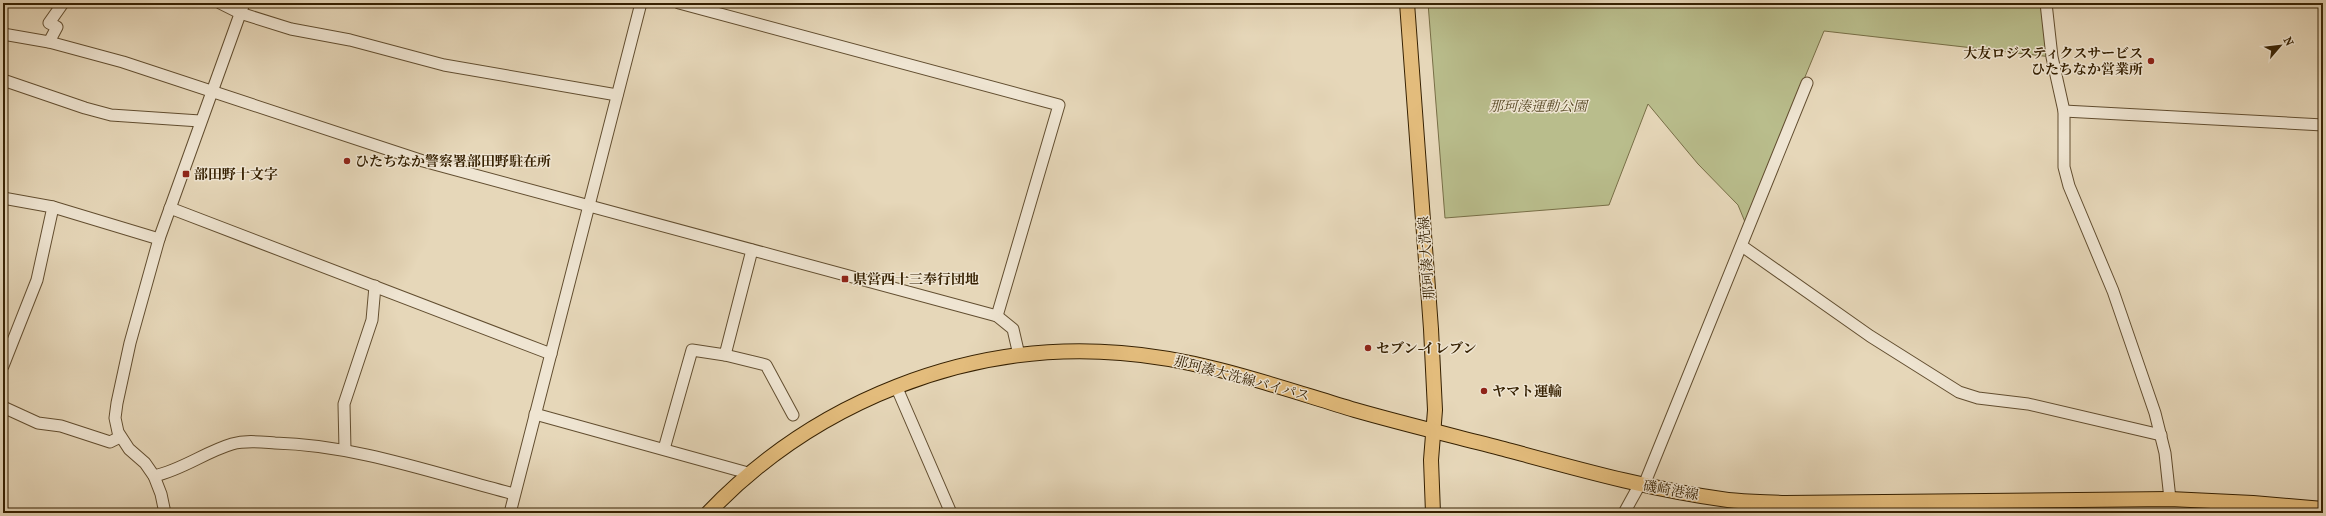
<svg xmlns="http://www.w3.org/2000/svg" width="2326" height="516" viewBox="0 0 2326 516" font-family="'IM FELL French Canon','Noto Serif JP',serif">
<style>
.green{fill:#b9bd8c;stroke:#786f47}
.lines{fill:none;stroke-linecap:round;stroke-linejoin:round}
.minor-casing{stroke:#624e30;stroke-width:13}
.major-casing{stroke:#362102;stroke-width:16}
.minor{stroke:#efe5d2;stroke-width:11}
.major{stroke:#e3bc7c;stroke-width:14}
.poi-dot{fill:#8f2418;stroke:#efe5d2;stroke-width:1.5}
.labels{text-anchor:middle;stroke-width:3;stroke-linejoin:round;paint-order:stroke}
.poi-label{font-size:14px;font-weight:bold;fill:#362102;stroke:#efe5d2;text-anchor:start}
.park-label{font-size:14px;font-style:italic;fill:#574824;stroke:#efe5d2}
.street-label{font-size:14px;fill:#362102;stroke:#efe5d2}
</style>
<rect width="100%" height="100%" fill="#e6d7b9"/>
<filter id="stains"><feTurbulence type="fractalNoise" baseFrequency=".005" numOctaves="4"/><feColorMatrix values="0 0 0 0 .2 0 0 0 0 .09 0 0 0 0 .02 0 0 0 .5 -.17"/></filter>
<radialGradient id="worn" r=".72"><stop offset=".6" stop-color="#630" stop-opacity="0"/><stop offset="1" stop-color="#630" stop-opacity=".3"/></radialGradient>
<!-- green -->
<path class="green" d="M1428,3h618l6,54 -228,-26 -79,191 -7,-17 -40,-41 -50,-60 -39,101 -164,13z"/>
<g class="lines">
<defs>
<g id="minor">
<path d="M220,3l20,10 51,16 59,11 94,25 173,30"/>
<path d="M679,3l380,102 -62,211"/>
<path d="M2046,3l6,54 12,54v56l5,19 44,105 42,122 10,40 5,46"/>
<path d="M3,34l46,8 74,20 300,99 574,155 16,13 6,26"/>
<path d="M49,42l8,-15 -8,-4 14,-20"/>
<path d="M3,80l82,28 26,7 89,6"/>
<path d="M2064,111l259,14"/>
<path d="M3,198l50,9 106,32"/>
<path d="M170,208l381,146"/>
<path d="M1742,246l128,90 89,56 19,6 50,6 133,31"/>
<path d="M725,355l41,10 27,50"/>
<path d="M3,366l34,-86 16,-73"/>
<path d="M896,386l55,127"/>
<path d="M3,407l35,16 23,3 49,16 10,-5"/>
<path d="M535,414l213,59"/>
<path d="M664,449l28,-99 33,5 27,-105"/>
<path d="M345,450l-1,-46 28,-84 3,-34"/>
<path d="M154,476c28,-6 51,-24 78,-32 14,-4 29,-2 43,-1 81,2 161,31 239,51"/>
<path d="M1644,485l163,-402"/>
<path d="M165,513l-4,-19 -7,-18 -9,-13 -16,-14 -11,-17 -3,-14 2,-15 13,-60 29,-104 85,-236"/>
<path d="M510,513l131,-510"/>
<path d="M1624,513l16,-29"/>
</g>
<g id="major">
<path d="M1407,3l24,326 4,81 -4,50 2,53"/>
<path d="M708,513c106,-111 260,-173 413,-160 81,6 157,34 234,57 49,14 99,26 149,39 74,20 148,41 224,51 18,2 38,2 57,3l385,-4 83,4 70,6"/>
</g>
</defs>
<!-- minor casing -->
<use href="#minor" class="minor-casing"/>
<!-- major casing -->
<use href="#major" class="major-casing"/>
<!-- minor -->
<use href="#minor" class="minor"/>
<!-- major -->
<use href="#major" class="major"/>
</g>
<!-- markers -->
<g class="poi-dot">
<circle cx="2151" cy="61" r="4"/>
<circle cx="347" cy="161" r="4"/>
<rect x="182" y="170" width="8" height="8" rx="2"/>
<rect x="841" y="275" width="8" height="8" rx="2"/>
<circle cx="1368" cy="348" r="4"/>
<circle cx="1484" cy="391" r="4"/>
</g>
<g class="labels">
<!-- poi labels -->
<g class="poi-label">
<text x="2143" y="58" text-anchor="end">大友ロジスティクスサービス<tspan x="2143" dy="16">ひたちなか営業所</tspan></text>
<text x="355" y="166">ひたちなか警察署部田野駐在所</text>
<text x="194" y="179">部田野十文字</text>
<text x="853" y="284">県営西十三奉行団地</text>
<text x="1376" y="353">セブン-イレブン</text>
<text x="1492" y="396">ヤマト運輸</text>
</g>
<!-- park labels -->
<g class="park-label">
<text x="1538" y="111">那珂湊運動公園</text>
</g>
<!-- street labels -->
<g class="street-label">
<text transform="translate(1426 258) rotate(-94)" y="5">那珂湊大洗線</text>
<text transform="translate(1242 378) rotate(15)" y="5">那珂湊大洗線バイパス</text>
<text transform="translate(1671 490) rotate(10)" y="5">磯崎港線</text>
</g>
</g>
<!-- margin -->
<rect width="2326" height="516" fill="none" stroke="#e6d7b9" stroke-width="16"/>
<rect x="4" y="4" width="2318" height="508" fill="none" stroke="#362102" stroke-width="2"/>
<rect x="8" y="8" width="2310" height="500" fill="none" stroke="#362102"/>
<!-- north arrow -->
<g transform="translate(2280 46) rotate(62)" stroke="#efe5d2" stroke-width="3" paint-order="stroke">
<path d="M0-3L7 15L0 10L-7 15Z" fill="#362102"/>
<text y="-6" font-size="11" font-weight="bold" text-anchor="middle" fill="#362102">N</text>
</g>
<rect width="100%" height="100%" filter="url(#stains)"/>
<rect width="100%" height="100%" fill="url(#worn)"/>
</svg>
